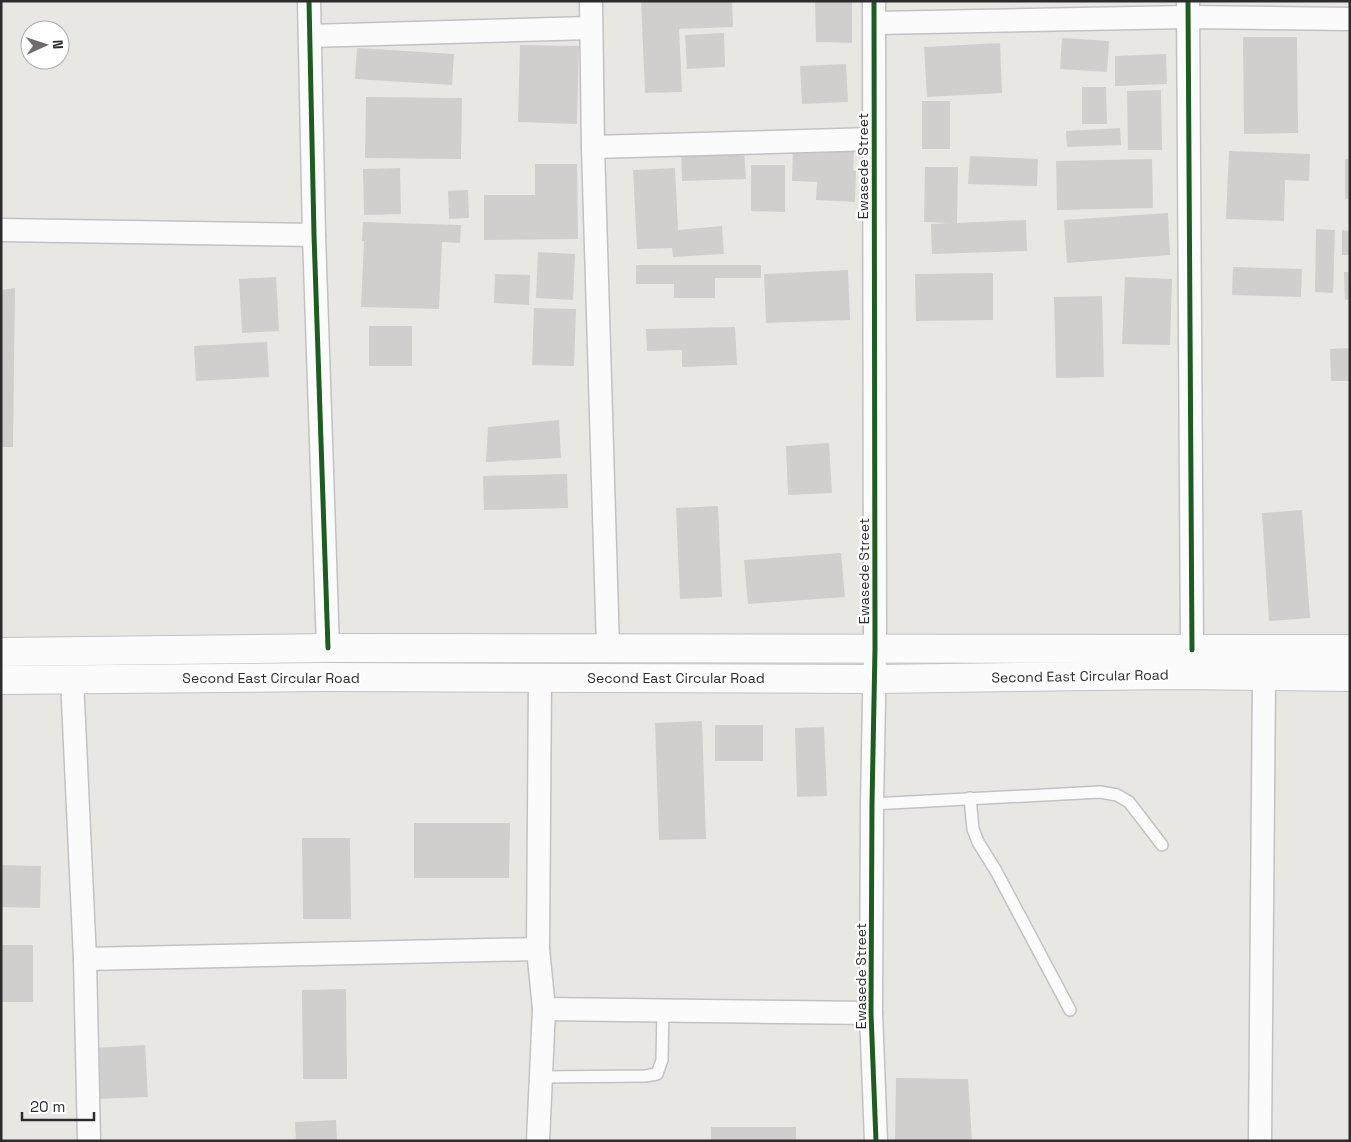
<svg xmlns="http://www.w3.org/2000/svg" width="1351" height="1142" viewBox="0 0 1351 1142" font-family="'Space Grotesk',sans-serif">
<style>
.building{fill:#d1cfcd}
.lines{fill:none;stroke-linecap:round;stroke-linejoin:round}
.lane-casing{stroke:#c2c2c2;stroke-width:14}
.street-casing{stroke:#c2c2c2;stroke-width:25}
.secondary-casing{stroke:#c2c2c2;stroke-width:30}
.lane{stroke:#fcfbfb;stroke-width:11}
.street{stroke:#fcfbfb;stroke-width:22}
.secondary{stroke:#fcfbfb;stroke-width:28}
.cycleway-casing{stroke:#fff;stroke-width:8}
.cycleway{stroke:#1b5e20;stroke-width:5}
.labels{text-anchor:middle;stroke-width:4.5;stroke-linejoin:round;paint-order:stroke}
.street-label{font-size:14px;fill:#2c2c2c;stroke:#fff}
</style>
<rect width="100%" height="100%" fill="#e9e7e4"/>
<!-- building -->
<g class="building">
<path d="M641,1h91l1,26 -54,2 3,63 -37,1z"/>
<path d="M815,1h37v42l-36,-1z"/>
<path d="M724,33l1,34 -38,2 -2,-34z"/>
<path d="M1243,37h54l1,96 -54,1z"/>
<path d="M1062,38l47,3 -2,31 -47,-3z"/>
<path d="M1000,43l2,50 -75,4 -3,-50z"/>
<path d="M520,45l59,1 -2,78 -59,-2z"/>
<path d="M357,48l97,6 -2,31 -97,-6z"/>
<path d="M1166,54l1,30 -52,2v-30z"/>
<path d="M846,64l2,38 -46,2 -2,-38z"/>
<path d="M1082,87h24l1,37h-25z"/>
<path d="M1161,90l1,60h-34l-1,-59z"/>
<path d="M366,97l96,1 -1,61 -96,-1z"/>
<rect x="922" y="101" width="28" height="48"/>
<path d="M1120,128l1,17 -54,2 -1,-16z"/>
<path d="M793,148l61,2 -1,20 3,1 -1,31 -39,-2 1,-18 -25,-1z"/>
<path d="M744,150l2,29 -64,2 -1,-28z"/>
<path d="M1229,151l81,3 -1,27 -24,-1 -1,41 -58,-2z"/>
<path d="M970,156l68,3 -1,27 -69,-2z"/>
<path d="M1152,159l1,49 -96,2 -1,-49z"/>
<rect x="1345" y="159" width="5" height="40"/>
<path d="M535,164h42l1,75 -94,1v-45h51z"/>
<path d="M751,165h34v47l-34,-1z"/>
<path d="M925,167h33l-1,56 69,-3 1,31 -95,3 -1,-30 19,-1 -26,-1z"/>
<path d="M400,168l1,46 -37,1 -1,-46z"/>
<path d="M675,168l3,62 44,-4 2,28 -51,3 -1,-9 -35,1 -4,-79z"/>
<path d="M468,190l1,28 -20,1 -1,-28z"/>
<path d="M1168,213l2,42 -103,8 -3,-43z"/>
<path d="M363,222l98,3 -1,18 -18,-1 -3,67 -78,-2 3,-66h-2z"/>
<path d="M1316,229l19,1 -2,63 -18,-1z"/>
<path d="M1342,230l8,1v24h-8z"/>
<path d="M538,252l37,2 -2,46 -37,-2z"/>
<path d="M636,265h125v13h-46v20h-41v-14h-38z"/>
<path d="M1233,267l69,2 -1,28 -69,-2z"/>
<path d="M848,270l2,50 -84,3 -2,-49z"/>
<path d="M1344,272h6v27l-5,1z"/>
<path d="M993,273v47l-77,1 -1,-47z"/>
<path d="M495,274l35,1 -1,30 -35,-2z"/>
<path d="M276,277l3,54 -37,2 -3,-54z"/>
<path d="M1125,277l47,2 -2,66 -48,-1z"/>
<path d="M15,288l-2,159h-12v-157z"/>
<path d="M1102,296l2,81 -48,1 -2,-81z"/>
<path d="M534,308l42,1 -2,57 -42,-1z"/>
<rect x="369" y="326" width="43" height="40"/>
<path d="M735,327l2,38 -55,2v-17l-35,1 -1,-22z"/>
<path d="M267,342l2,35 -73,4 -2,-35z"/>
<path d="M1350,348v33h-19l-1,-32z"/>
<path d="M559,420l2,38 -75,4 2,-35z"/>
<path d="M829,443l3,50 -44,2 -2,-49z"/>
<path d="M567,474l1,34 -84,2 -1,-34z"/>
<path d="M718,506l4,91 -42,2 -4,-91z"/>
<path d="M1302,510l8,108 -41,3 -7,-108z"/>
<path d="M841,553l4,44 -97,7 -4,-44z"/>
<path d="M702,721l4,118 -47,1 -4,-117z"/>
<rect x="715" y="725" width="48" height="36"/>
<path d="M824,727l3,69 -30,1 -2,-69z"/>
<path d="M414,823h96l-1,55h-95z"/>
<path d="M302,838h48l1,81h-48z"/>
<path d="M1,865l40,1 -1,42 -39,-1z"/>
<rect x="1" y="945" width="32" height="57"/>
<path d="M346,989l1,90h-44l-1,-89z"/>
<path d="M145,1045l3,52 -51,2 -3,-51z"/>
<path d="M896,1078l72,1 4,62h-77z"/>
<path d="M336,1120l1,21h-41l-1,-19z"/>
<rect x="711" y="1127" width="85" height="14"/>
</g>
<g class="lines">
<defs>
<g id="lane">
<path d="M970,798l3,31 5,13 18,29 74,139"/>
<path d="M872,804l228,-12 17,3 12,7 33,43"/>
<path d="M541,1077l104,-1 12,-2 5,-14 1,-50"/>
</g>
<g id="street">
<path d="M309,1l5,234 14,413"/>
<path d="M591,1l2,146 15,501"/>
<path d="M874,1l1,648 -3,155 -1,209 5,128"/>
<path d="M1188,1l4,649"/>
<path d="M875,23l313,-6 162,2"/>
<path d="M310,36l281,-8"/>
<path d="M593,147l281,-8"/>
<path d="M1,230l313,5"/>
<path d="M72,679l13,280 4,182"/>
<path d="M85,959l453,-10"/>
<path d="M544,1009l327,4"/>
<path d="M538,1141l6,-132 -6,-60 2,-271"/>
<path d="M1260,1141l4,-464"/>
</g>
<g id="secondary">
<path d="M1,652l327,-4 1022,1"/>
<path d="M1,680l323,-3 551,2 299,-4 176,2"/>
</g>
</defs>
<!-- lane casing -->
<use href="#lane" class="lane-casing"/>
<!-- street casing -->
<use href="#street" class="street-casing"/>
<!-- secondary casing -->
<use href="#secondary" class="secondary-casing"/>
<!-- lane -->
<use href="#lane" class="lane"/>
<!-- street -->
<use href="#street" class="street"/>
<!-- secondary -->
<use href="#secondary" class="secondary"/>
<defs>
<g id="cycleway">
<path d="M309,1l5,234 14,413"/>
<path d="M874,1l1,648 -3,155 -1,209 5,128"/>
<path d="M1188,1l4,649"/>
</g>
</defs>
<!-- cycleway casing -->
<use href="#cycleway" class="cycleway-casing"/>
<!-- cycleway -->
<use href="#cycleway" class="cycleway"/>
</g>
<g class="labels">
<!-- street labels -->
<g class="street-label">
<text transform="translate(863 166) rotate(-90)" y="5">Ewasede Street</text>
<text transform="translate(864 571) rotate(-90)" y="5">Ewasede Street</text>
<text transform="translate(1080 676) rotate(-1)" y="5">Second East Circular Road</text>
<text x="271" y="683">Second East Circular Road</text>
<text x="676" y="683">Second East Circular Road</text>
<text transform="translate(861 976) rotate(-90)" y="5">Ewasede Street</text>
</g>
</g>
<!-- border -->
<rect width="1351" height="1142" fill="none" stroke="#2c2c2c" stroke-width="5"/>
<!-- north arrow -->
<g transform="translate(45 45) rotate(87)"><circle r="24" fill="#ffffff" stroke="#ababab"/>
<path d="M0-4L9 19L0 12L-9 19Z" fill="#6e6d6c"/>
<text y="-8" font-size="14" font-weight="bold" text-anchor="middle" fill="#2c2c2c">N</text>
</g>
<!-- scale -->
<path d="M22 1112v8h72v-8" fill="none" stroke="#2c2c2c" stroke-width="2.5"/>
<text x="30" y="1112" font-size="15" fill="#2c2c2c" stroke="#ffffff" stroke-width="4" paint-order="stroke">20 m</text>
</svg>
